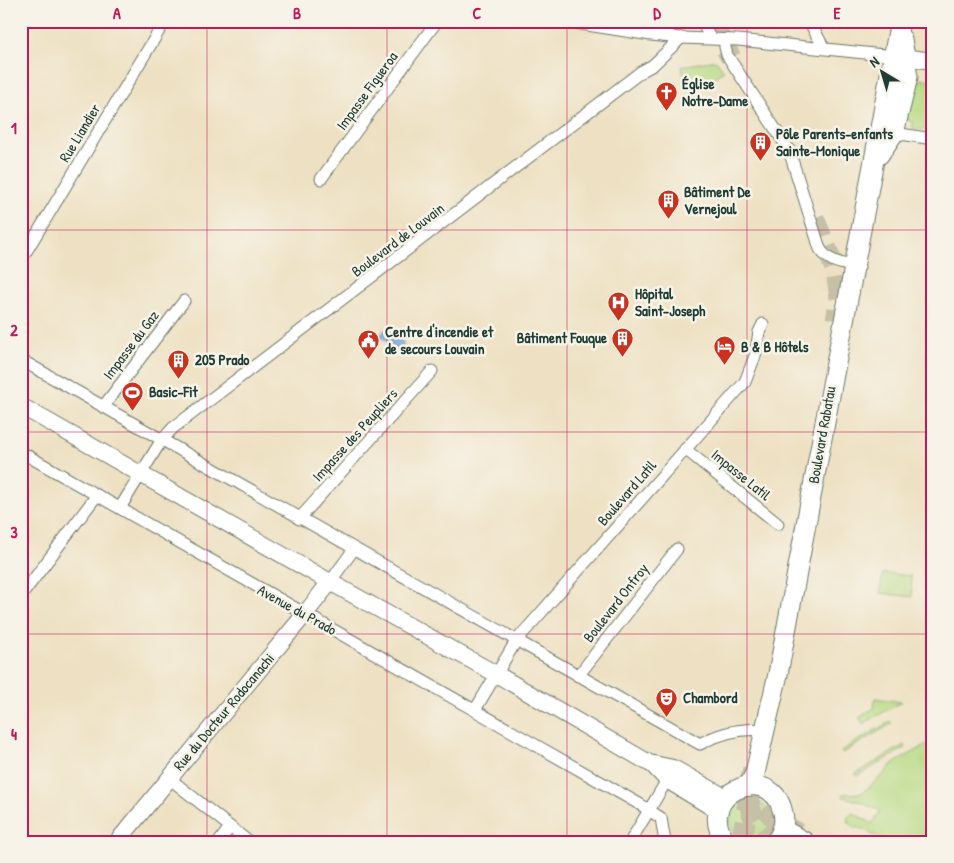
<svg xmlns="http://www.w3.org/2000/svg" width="954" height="863" viewBox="0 0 954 863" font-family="'Patrick Hand',sans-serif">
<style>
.green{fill:#b6d981;stroke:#6a8b5a}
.water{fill:#6b9dd6;stroke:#456d85}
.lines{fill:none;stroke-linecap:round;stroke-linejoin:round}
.highway-tunnel{stroke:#c5c0a6;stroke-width:21;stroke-dasharray:21 11;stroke-linecap:butt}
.street-casing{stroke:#677666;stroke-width:13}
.secondary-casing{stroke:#677666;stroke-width:18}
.primary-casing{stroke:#677666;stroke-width:21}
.street{stroke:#fff;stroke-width:11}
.secondary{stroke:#fff;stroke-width:16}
.primary{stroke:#fff;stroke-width:19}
.grid{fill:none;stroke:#c2185b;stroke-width:1;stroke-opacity:0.55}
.labels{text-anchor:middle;stroke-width:5;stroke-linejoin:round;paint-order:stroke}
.poi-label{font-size:15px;font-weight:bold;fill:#1f3d34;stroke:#f7f3e8;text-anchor:start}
.street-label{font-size:15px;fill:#1f3d34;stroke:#f7f3e8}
.neatline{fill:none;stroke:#c2185b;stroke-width:2}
.grid-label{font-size:16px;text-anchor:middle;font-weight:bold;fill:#c2185b}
</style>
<rect width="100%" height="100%" fill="#f7f3e8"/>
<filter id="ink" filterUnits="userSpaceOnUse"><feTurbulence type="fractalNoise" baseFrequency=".02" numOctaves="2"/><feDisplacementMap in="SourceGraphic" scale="10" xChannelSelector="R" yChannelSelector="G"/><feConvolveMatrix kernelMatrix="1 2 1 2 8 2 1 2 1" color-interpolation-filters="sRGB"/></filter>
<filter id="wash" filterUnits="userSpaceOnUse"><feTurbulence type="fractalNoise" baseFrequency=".0096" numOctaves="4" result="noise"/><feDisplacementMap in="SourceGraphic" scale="20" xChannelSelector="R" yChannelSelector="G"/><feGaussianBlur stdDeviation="1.12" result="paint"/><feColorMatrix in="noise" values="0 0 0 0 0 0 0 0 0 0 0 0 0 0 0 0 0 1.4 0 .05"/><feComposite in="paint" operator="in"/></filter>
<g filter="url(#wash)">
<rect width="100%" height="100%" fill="#eee1c3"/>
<!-- green -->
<g class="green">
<path d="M922,21h11v18l-11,-12z"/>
<path d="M716,60l8,11 -8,5 -6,8 -11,-6 -15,2 -2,-14z"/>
<path d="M922,79l11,1v51l-21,-3 1,-3 -2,-4 -6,-2 11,-39 4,1z"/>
<path d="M883,573l28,3 1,21 -32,-4z"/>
<path d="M875,698l26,4 -38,22 -4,-6 15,-10z"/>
<path d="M889,722h2v2l-48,29 -2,-2z"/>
<path d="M904,745l1,3 -48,28 -2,-2z"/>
<path d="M926,745l7,2v95h-47l-25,-14h-6l-8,-8 1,-3 5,-4 20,11 7,-13 -21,-10 -16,-4 -1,-3 20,-1 22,-19 7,-9z"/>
<circle cx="750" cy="820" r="20"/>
</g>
<!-- water -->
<path class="water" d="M386,328l18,15 -6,8 -18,-15z"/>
</g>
<g filter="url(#ink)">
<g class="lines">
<!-- highway-tunnel -->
<g class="highway-tunnel">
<path d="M711,21l20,37"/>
<path d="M814,218l22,53 4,27 -4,22"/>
<path d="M752,779c4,28 23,41 46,54"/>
<path d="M749,800c1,17 13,32 26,42"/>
<path d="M742,842l11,-74"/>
</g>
<defs>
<g id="street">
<path d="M562,21l89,14 30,3 57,2 156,16"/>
<path d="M663,21l7,16"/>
<path d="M702,21l8,17"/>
<path d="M809,21l15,27"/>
<path d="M725,39v8l2,8 62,95 31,99c9,14 23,15 39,18"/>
<path d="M892,129l2,4 39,6"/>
<path d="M321,179l116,-158"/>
<path d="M21,260l144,-239"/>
<path d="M21,360c226,129 452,258 679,384 20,-11 40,-16 63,-14"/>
<path d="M103,407l81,-106"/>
<path d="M685,449l93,75"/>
<path d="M21,452l620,353 20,13 4,24"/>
<path d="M120,508l41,-67 12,-13 469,-357 11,-6 28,-27"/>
<path d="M299,519l133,-148"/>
<path d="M330,582l24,-33"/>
<path d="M21,596l76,-101"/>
<path d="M578,676l99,-127"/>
<path d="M475,710l41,-69 229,-259 10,-26 4,-24 4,-8"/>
<path d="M169,778l80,64"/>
<path d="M21,836l5,6"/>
<path d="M219,842l11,-15"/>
<path d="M630,842l37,-62"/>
</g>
<g id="secondary">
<path d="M894,56l39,5"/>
<path d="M21,406l309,176 166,92 153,89 24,5 52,29"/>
<path d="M653,765l14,15 51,31"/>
<path d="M117,842l188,-228 25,-32"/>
</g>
<g id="primary">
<path d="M879,155l15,-22 14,-56 -6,-38"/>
<path d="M749,786l6,-13 23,-99 122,-653"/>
<path d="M782,829l23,13"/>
<path d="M726,842c-34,-47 42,-81 56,-33 4,12 1,24 -7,33"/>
</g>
</defs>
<!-- street casing -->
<use href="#street" class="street-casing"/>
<!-- secondary casing -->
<use href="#secondary" class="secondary-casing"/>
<!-- primary casing -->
<use href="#primary" class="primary-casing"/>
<!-- street -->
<use href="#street" class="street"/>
<!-- secondary -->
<use href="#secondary" class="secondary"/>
<!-- primary -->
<use href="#primary" class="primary"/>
</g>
</g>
<!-- grid -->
<path class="grid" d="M207,21v821M387,21v821M567,21v821M747,21v821M21,230h912M21,432h912M21,634h912"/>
<!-- icons -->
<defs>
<symbol id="church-pin" viewBox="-11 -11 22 30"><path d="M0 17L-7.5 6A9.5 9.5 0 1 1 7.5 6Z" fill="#c8321e" stroke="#f7f3e8"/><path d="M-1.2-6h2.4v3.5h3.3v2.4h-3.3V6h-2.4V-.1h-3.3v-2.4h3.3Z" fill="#fff"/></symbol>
<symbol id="building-pin" viewBox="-11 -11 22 30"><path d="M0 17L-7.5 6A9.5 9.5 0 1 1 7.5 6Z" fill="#c8321e" stroke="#f7f3e8"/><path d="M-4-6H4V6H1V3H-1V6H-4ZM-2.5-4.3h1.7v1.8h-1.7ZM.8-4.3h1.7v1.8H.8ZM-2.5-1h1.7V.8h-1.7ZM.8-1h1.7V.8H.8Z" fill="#fff"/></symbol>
<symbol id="hospital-pin" viewBox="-11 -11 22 30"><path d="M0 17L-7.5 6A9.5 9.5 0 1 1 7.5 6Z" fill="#c8321e" stroke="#f7f3e8"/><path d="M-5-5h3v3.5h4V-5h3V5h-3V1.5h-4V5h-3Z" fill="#fff"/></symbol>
<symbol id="civic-pin" viewBox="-11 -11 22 30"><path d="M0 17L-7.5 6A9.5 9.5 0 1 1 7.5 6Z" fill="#c8321e" stroke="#f7f3e8"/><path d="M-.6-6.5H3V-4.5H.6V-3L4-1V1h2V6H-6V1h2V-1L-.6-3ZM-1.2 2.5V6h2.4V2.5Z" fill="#fff"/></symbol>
<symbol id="hotel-pin" viewBox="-11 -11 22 30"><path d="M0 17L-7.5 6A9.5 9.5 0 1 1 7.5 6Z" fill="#c8321e" stroke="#f7f3e8"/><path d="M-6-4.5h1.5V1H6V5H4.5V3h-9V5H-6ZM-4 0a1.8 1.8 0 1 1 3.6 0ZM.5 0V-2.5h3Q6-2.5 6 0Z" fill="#fff"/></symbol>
<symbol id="stadium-pin" viewBox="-11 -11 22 30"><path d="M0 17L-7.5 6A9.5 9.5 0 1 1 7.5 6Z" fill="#c8321e" stroke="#f7f3e8"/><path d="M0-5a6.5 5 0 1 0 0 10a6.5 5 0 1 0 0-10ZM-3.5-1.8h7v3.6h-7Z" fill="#fff"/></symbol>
<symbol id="theatre-pin" viewBox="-11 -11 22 30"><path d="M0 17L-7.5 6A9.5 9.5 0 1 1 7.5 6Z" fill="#c8321e" stroke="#f7f3e8"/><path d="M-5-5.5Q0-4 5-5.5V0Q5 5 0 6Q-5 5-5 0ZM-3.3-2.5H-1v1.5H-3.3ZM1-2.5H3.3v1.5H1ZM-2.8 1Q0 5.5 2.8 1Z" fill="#fff"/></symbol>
</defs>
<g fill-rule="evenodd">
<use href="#church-pin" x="654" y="80" width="25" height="34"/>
<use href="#building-pin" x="748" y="130" width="25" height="34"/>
<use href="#building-pin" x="656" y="188" width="25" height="34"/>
<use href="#hospital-pin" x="606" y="290" width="25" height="34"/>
<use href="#building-pin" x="610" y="326" width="25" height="34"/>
<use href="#civic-pin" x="356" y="328" width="25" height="34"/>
<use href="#hotel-pin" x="712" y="334" width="25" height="34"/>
<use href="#building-pin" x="166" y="348" width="25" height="34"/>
<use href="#stadium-pin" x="120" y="380" width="25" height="34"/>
<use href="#theatre-pin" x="654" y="686" width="25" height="34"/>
</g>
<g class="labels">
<!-- poi labels -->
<g class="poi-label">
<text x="682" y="89">Église<tspan x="682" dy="17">Notre-Dame</tspan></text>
<text x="776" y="139">Pôle Parents-enfants<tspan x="776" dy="17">Sainte-Monique</tspan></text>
<text x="684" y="197">Bâtiment De<tspan x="684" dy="17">Vernejoul</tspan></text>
<text x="635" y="299">Hôpital<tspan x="635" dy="17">Saint-Joseph</tspan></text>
<text x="385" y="337">Centre d'incendie et<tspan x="385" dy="17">de secours Louvain</tspan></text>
<text x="607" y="343" text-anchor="end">Bâtiment Fouque</text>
<text x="741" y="352">B &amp; B Hôtels</text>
<text x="195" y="365">205 Prado</text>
<text x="149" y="397">Basic-Fit</text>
<text x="683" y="703">Chambord</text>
</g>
<!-- street labels -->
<g class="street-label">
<text transform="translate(367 91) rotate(-54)" y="5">Impasse Figueroa</text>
<text transform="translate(80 133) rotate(-59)" y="5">Rue Liandier</text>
<text transform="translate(398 240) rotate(-37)" y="5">Boulevard de Louvain</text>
<text transform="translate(131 345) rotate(-53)" y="5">Impasse du Gaz</text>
<text transform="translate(355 435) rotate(-48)" y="5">Impasse des Peupliers</text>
<text transform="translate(822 435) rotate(-80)" y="5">Boulevard Rabatau</text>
<text transform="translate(741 475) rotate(39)" y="5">Impasse Latil</text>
<text transform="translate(627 493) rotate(-49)" y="5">Boulevard Latil</text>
<text transform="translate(616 603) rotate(-52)" y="5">Boulevard Onfroy</text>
<text transform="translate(297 610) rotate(29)" y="5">Avenue du Prado</text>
<text transform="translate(224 712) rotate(-50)" y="5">Rue du Docteur Rodocanachi</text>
</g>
</g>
<!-- margin -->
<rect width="954" height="863" fill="none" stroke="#f7f3e8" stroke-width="55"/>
<!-- north arrow -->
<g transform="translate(882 72) rotate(322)" stroke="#f7f3e8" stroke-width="4" paint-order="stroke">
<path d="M0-4L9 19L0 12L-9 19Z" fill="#1f3d34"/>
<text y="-8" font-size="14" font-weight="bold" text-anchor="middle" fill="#1f3d34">N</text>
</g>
<rect x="28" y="28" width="898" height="808" class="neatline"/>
<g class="grid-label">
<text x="117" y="19">A</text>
<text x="297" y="19">B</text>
<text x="477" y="19">C</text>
<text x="657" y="19">D</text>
<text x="837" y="19">E</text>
<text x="14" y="134">1</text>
<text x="14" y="336">2</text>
<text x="14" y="538">3</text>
<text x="14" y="740">4</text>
</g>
</svg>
